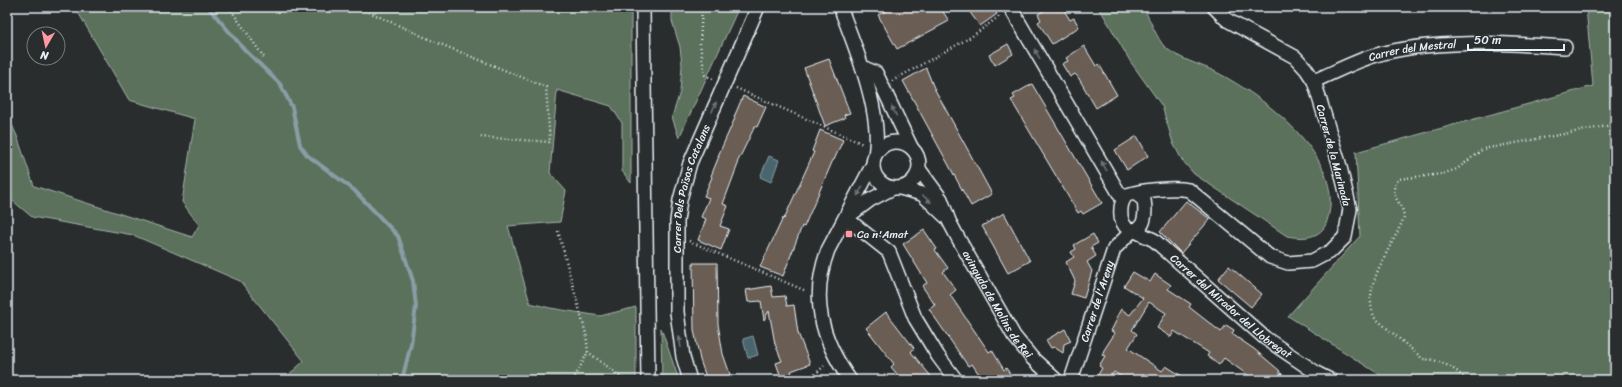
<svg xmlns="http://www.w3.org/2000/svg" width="1622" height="387" viewBox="0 0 1622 387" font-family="Sriracha,sans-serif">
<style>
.green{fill:#5b715c;stroke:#a2b1aa}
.water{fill:#4a656e;stroke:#899da5}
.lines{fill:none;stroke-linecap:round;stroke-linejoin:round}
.stream{stroke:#899da5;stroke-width:4}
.building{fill:#6b5d52;stroke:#e8f1f8}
.minor-casing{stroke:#e8f1f8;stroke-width:16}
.path{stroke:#e8f1f8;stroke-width:2.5;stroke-dasharray:1 3;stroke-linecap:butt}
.minor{stroke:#2a2d2e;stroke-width:13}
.oneway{fill:#6c7275}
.poi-dot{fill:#ff9aa2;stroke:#2a2d2e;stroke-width:1.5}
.labels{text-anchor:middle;stroke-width:3;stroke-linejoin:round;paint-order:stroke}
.street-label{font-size:11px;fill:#e8f1f8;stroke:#2a2d2e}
.poi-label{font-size:11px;fill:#e8f1f8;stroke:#2a2d2e;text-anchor:start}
</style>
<rect width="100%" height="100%" fill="#2a2d2e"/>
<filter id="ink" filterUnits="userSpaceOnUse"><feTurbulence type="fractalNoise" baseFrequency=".025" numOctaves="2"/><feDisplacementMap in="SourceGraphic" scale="8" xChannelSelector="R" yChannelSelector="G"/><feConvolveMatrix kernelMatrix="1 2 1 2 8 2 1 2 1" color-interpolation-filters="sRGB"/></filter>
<g filter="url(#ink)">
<!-- green -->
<g class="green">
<path d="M75,7h556v176l-9,-12v-48l-11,-17 -54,-16 -7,83 16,18 -6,31 -52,4 22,77 20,5 50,8 36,-9v73h-353l21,-19 -64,-80 -107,-46 -101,-18 -25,-21v-82l10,22 17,50 158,51 7,-12 -17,-23 13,-83 -66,-19z"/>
<path d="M672,7h67l-60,131 -7,-21 8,-25 2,-27 -2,-18 -8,-26z"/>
<path d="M1097,7h46c6,10 15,34 22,40 13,12 35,17 51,25 47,24 132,86 111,149 -5,18 -25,18 -40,15l-93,-62 -12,-14 -9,-17 -11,-37 -32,-45 -26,-45z"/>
<path d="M1586,7h29v373h-227l-100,-64 72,-80 -4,-84 237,-66z"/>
<path d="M661,328l18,52h-17z"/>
</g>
<!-- water -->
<g class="water">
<path d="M769,156l10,4 -8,22 -11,-5z"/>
<path d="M753,336l5,19 -10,3 -5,-19z"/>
</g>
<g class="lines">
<!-- stream -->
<path class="stream" d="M208,7l36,42 36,35 12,23 8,38 7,10 47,35 44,46 15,45 3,25 -5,38 -9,36"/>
</g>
<!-- building -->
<g class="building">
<path d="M894,7h46l9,14 -52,28 -19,-34z"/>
<path d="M966,7h26l5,7 -17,12z"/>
<path d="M1050,7h12l8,13 4,-2 5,9 -27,17 -14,-22 3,-2 -3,-6z"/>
<path d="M1008,44l5,10 -18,11 -6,-10z"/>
<path d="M1084,46l12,20 3,-2 18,31 -21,13 -18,-31 -3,-3 -5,3 -8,-13 6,-3 -2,-3z"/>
<path d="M829,59l21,54 -6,2 1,3 -20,8 -21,-58z"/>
<path d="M926,68l8,20 58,106 -21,12 -68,-125z"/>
<path d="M1032,84l70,119 -19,11 -2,-3 -3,2 -67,-113 4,-2 -2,-3z"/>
<path d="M743,96l23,11 -9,20 -2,-1 -18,37 1,1 -15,40 5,2 -8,20 9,3 -8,21 -23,-10 8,-21 -5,-2 8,-19 -5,-2 8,-19 -1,-1 8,-20h-1l17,-38 -1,-1z"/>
<path d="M820,130l23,10 -9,20h-1l-29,67 -2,-1 -19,50 -23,-9 23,-49 1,1 30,-67 -2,-1z"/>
<path d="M1137,136l11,20 -21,14 -12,-20z"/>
<path d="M1186,201l24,18 -29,34 -21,-21z"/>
<path d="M1004,213l26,48 -22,12 -26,-47z"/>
<path d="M924,230l13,19 -2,1 13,18 -5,4 13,18 -6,5 39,57 3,-2 12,20 2,-2 8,12h-31l-11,-16 -4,2 -39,-57 6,-4 -13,-19 5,-3 -24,-39z"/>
<path d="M1093,234l5,9 -7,4 5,9 -9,6 5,9 -8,27 -13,-4 4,-13 -9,-19 8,-5 -3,-5 5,-3 -2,-4z"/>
<path d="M693,263h24l1,61 5,30 9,26h-25l-7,-20 -6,-30z"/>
<path d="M1229,266l33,28 -11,13 -33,-28z"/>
<path d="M1133,272l17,10 5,-8 16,11 -3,4 23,15 -2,3 32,25 5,-7 8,5 -2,4 22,15 26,22 -1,1 12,8h-44l2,-4 -25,-18 -5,7 -12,-9 2,-3 -35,-22 -3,6 -14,-9 9,-15 -17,-11 -17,28 5,4 -9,14 34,23 4,-5 22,14h-61l-13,-8 -6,8h-13l7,-12 -3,-2 6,-10 -3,-1 2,-5 11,-17 -4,-2 6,-12 -1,-1 5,-9 9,6 13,-17 -19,-12z"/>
<path d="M771,286l2,11 12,-1 2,10 7,-1 4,28 12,31 -19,7 3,9h-12l-6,-17 6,-2 -7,-17 -6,-33 -5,9 -3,-19 -13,1 -2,-12z"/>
<path d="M886,312l28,36 -3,4 23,28h-32l-11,-13 3,-3 -28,-36z"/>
<path d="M1065,329l6,12 -7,3 -1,9 -9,-6 -3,1 -5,-8z"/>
</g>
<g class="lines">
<defs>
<g id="minor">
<path d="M643,7l5,373"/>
<path d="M840,7c15,39 43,107 35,148"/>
<path d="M1010,7l113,193"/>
<path d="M862,67l14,6 35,74"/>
<path id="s1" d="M1314,81c19,-8 39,-19 59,-25 55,-17 135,-13 192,-9"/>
<circle cx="896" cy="165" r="23"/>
<path id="s2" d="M919,169l22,30 8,22 9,17 56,98 18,22 24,22"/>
<path d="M900,188l22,6 23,22"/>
<path d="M1135,193l9,7c2,12 2,34 -16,29 -10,-7 -9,-27 -1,-34 15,-5 47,-8 62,-5l81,67 18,6 24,-2 19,-10 14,-14 5,-28 -11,-46 -25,-82 -8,-12 -11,-12 -68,-37 -13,-13"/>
<path d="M846,218l43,34 26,66 23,38 18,24"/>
<path d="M846,218l24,-18 23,-12"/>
<path id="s3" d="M1133,230l21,10 111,98 53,36 12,6"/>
<path id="s4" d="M690,380l-7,-23 -6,-45v-91l3,-21 10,-37 68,-156"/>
<path d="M850,380c-29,-41 -40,-82 -22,-130l45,-86"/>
<path id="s5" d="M1071,380l43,-131 19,-19"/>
</g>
</defs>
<!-- minor casing -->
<use href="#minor" class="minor-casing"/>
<!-- path -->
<g class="path">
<path d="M229,7l36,52"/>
<path d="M358,7l75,34 113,46 4,55 -70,-5"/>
<path d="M702,7l-2,37 5,31 8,4"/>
<path d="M892,81l79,-44 30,-22"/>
<path d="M736,88l127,56"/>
<path d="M558,231l28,103 2,18 37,28"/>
<path d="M689,241l117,50"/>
<path d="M573,380l15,-28"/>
<path d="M809,380l15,-14"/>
<path d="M1466,380l-8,-8 -9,-6 -15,-6 -11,-1 -48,-41c-16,-32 19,-72 29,-101 -1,-16 -17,-20 -6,-38l44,-5 15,-5 26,-20 124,-23 8,-7"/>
</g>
<!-- minor -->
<use href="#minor" class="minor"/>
</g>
<!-- one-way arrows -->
<defs><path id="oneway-solid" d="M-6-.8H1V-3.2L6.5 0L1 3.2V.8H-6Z"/></defs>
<g class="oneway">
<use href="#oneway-solid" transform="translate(1037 54) rotate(-120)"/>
<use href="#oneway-solid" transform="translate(714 107) rotate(-66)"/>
<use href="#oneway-solid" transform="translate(894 111) rotate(-116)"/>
<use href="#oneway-solid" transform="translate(1104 166) rotate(-120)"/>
<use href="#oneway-solid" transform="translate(860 191) rotate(120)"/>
<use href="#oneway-solid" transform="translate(927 199) rotate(41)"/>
<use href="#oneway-solid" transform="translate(680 342) rotate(-100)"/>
</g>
</g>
<!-- markers -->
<rect class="poi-dot" x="845" y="230" width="8" height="8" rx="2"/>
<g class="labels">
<!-- street labels -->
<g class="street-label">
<text dy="4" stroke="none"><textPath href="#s1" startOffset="104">Carrer del Mestral</textPath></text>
<text transform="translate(1334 155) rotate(75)" y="4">Carrer de la Marinada</text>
<text dy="4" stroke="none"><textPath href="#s4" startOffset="195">Carrer Dels Països Catalans</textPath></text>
<text dy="4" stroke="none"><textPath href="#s5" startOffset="83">Carrer de l'Areny</textPath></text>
<text dy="4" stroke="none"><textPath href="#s2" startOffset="157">avinguda de Molins de Rei</textPath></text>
<text dy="4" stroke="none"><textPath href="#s3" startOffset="125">Carrer del Mirador del Llobregat</textPath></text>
</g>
<!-- poi labels -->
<g class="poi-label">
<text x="857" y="238">Ca n'Amat</text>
</g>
</g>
<!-- margin -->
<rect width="1622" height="387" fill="none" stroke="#2a2d2e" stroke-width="24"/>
<rect x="12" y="12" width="1598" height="363" fill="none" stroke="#e8f1f8" stroke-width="1.5" filter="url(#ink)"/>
<!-- north arrow -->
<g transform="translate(46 46) rotate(189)"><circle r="19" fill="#2a2d2e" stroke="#767b7f"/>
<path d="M0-3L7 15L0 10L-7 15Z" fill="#ff9aa2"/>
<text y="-6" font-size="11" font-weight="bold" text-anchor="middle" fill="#e8f1f8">N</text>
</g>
<!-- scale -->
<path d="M1468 44v6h96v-6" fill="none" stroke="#e8f1f8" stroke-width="2"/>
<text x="1474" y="44" font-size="12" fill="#e8f1f8" stroke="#2a2d2e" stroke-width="3" paint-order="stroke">50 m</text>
</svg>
